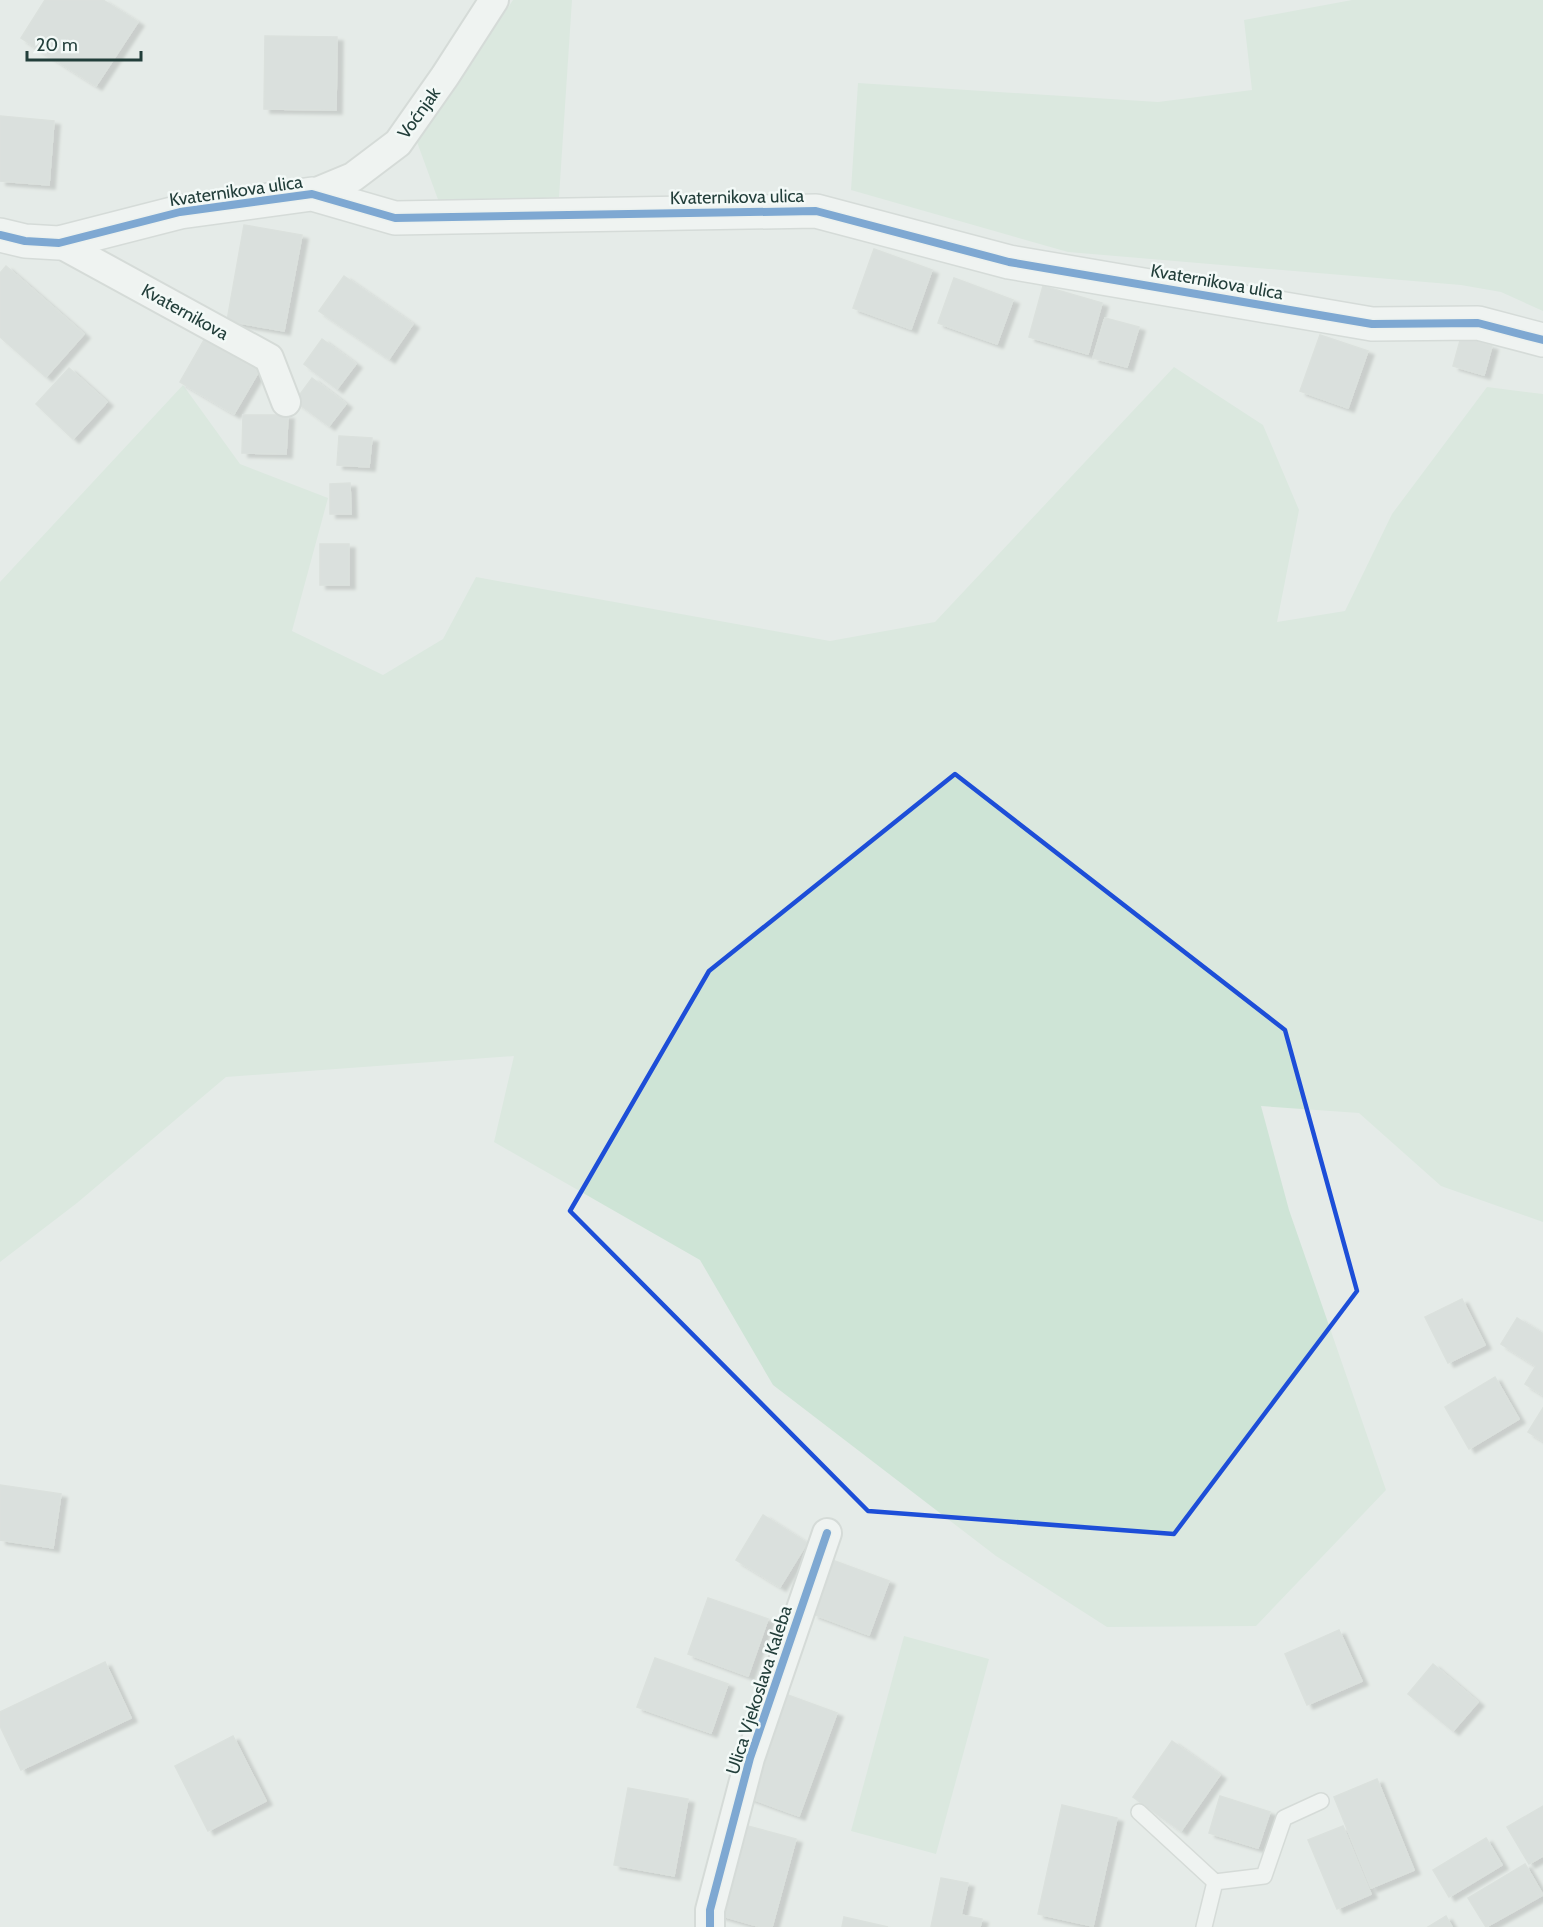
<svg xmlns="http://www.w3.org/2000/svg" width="1543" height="1927" viewBox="0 0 1543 1927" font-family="Cabin,sans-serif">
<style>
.green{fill:#cee4d6}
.building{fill:#ccd2d0;stroke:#ced4d1;stroke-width:1.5;filter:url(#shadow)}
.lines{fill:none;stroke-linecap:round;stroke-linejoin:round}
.lane-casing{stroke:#c2c8c5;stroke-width:18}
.street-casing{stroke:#c2c8c5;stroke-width:32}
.secondary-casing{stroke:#c1c8c6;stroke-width:36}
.lane{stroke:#fbfcfc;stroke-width:15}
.street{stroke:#fbfcfc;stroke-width:28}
.secondary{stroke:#fbfcfc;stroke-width:33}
.cycleway-casing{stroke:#f3f9f7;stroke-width:11}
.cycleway{stroke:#0057b8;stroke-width:8}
.marked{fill:none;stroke:#1d4ed8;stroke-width:4.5;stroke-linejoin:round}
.labels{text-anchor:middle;stroke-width:5;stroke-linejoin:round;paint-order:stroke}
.street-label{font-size:18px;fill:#223e3a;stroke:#f3f9f7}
</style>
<defs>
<filter id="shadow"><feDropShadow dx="6" dy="4" stdDeviation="1.5" flood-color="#0004"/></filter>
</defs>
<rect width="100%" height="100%" fill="#e5ebe8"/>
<!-- green -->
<g class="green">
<path d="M513,0h59l-13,197 -119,8 -23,-63z"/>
<path d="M1352,0h191v311l-42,-19 -40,-7 -393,-33 -217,-62 7,-107 300,19 94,-12 -8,-70z"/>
<path d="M1174,367l89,58 36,85 -22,112 68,-11 47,-97 95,-127 56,7v828l-102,-36 -82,-73 -98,-7 28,104 97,280 -130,136 -149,1 -111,-71 -223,-171 -73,-125 -206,-118 20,-86 -288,21 -149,126 -77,59v-680l183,-197 57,79 88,34 -36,133 91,44 60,-36 33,-62 354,64 105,-19z"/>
<path d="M904,1636l85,23 -53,195 -85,-23z"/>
</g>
<!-- building -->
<g class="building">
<path d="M45,0h58l35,22 -42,64 -75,-48z"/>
<path d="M265,36l72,1 -1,73 -72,-1z"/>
<path d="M0,116l54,5 -5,64 -49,-4z"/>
<path d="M244,225l58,10 -18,96 -57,-10z"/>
<path d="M874,249l58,21 -21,59 -58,-21z"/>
<path d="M6,266l78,68 -38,43 -46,-40v-64z"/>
<path d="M344,276l69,48 -24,35 -70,-48z"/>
<path d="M954,278l59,22 -16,44 -59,-21z"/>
<path d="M1043,286l59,17 -14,51 -59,-17z"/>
<path d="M1105,318l34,9 -12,40 -34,-9z"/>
<path d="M1320,335l48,16 -20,57 -48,-17z"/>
<path d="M1461,337l31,9 -8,29 -31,-9z"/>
<path d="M322,339l34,25 -19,25 -33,-25z"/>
<path d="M204,340l55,31 -25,43 -54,-32z"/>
<path d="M69,368l38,34 -34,37 -37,-35z"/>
<path d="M312,378l34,26 -17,22 -34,-25z"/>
<path d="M243,415h45l-2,39 -44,-1z"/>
<path d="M339,436l33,2 -3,29 -32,-2z"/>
<path d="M350,483l1,31h-21v-30z"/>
<rect x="320" y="544" width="29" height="41"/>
<path d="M1462,1299l23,46 -37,18 -23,-46z"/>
<path d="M1517,1318l26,16v61l-18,-11 11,-18 -35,-22z"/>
<path d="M1495,1377l24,42 -50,30 -24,-42z"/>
<path d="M1543,1408v33l-15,-9z"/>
<path d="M0,1485l61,9 -8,54 -53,-8z"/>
<path d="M763,1515l44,28 -27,44 -44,-27z"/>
<path d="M832,1560l57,21 -20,54 -56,-21z"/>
<path d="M708,1598l60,21 -20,57 -60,-22z"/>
<path d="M1339,1630l23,51 -55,24 -22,-51z"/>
<path d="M655,1658l73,26 -17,49 -74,-26z"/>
<path d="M105,1662l26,56 -110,52 -21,-44v-14z"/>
<path d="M1433,1664l45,38 -25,29 -45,-37z"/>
<path d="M785,1694l52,19 -38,103 -52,-19z"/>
<path d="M233,1736l33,65 -58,30 -33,-65z"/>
<path d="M1172,1741l48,34 -39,56 -48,-34z"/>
<path d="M1377,1779l37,91 -43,18 -37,-91z"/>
<path d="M628,1788l60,11 -14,77 -60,-11z"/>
<path d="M1220,1796l50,16 -12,36 -49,-15z"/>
<path d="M1062,1805l55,13 -24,108 -55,-12z"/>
<path d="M1543,1806v50l-14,8 -22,-37z"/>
<path d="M744,1825l52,14 -24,88h-11l-42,-12z"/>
<path d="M1343,1826l28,68 -34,15 -29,-69z"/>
<path d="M1486,1838l16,27 -53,32 -16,-27z"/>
<path d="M1525,1864l18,31 -57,32 -18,-29z"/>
<path d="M941,1878l27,5 -7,32 21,4 -2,8h-49z"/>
<path d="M1446,1916l6,11h-24z"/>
<path d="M844,1917l44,10h-46z"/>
</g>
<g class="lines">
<defs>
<g id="lane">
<path d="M1139,1812l76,70"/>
<path d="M1204,1927l11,-45 49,-6 20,-58 37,-17"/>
</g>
<g id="street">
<path d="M312,194l41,-17 45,-34 47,-67 49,-76"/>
<path d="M59,243l210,115 17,44"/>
<path d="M710,1927v-17l40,-152 77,-225"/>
</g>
<path id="secondary" d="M0,235l25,6 34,2 121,-31 132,-18 83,24 421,-7 193,51 363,62 106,-1 65,17"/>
</defs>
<!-- lane casing -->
<use href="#lane" class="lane-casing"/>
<!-- street casing -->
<use href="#street" class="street-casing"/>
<!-- secondary casing -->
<use href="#secondary" class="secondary-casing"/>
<!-- lane -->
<use href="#lane" class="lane"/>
<!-- street -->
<use href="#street" class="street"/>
<!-- secondary -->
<use href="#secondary" class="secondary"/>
<defs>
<g id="cycleway">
<path d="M0,235l25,6 34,2 121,-31 132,-18 83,24 421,-7 193,51 363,62 106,-1 65,17"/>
<path d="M710,1927v-17l40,-152 77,-225"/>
</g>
</defs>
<!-- cycleway casing -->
<use href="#cycleway" class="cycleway-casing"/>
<!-- cycleway -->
<use href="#cycleway" class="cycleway"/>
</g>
<!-- marked area -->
<path d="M0 0H1543V1927H0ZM955,774l330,256 72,261 -183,243 -306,-23 -298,-300 139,-240z" fill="#e5ebe8" fill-opacity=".55" fill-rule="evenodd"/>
<path class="marked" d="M955,774l330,256 72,261 -183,243 -306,-23 -298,-300 139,-240z"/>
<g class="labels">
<!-- street labels -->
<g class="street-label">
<text transform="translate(419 113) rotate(-54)" y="6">Voćnjak</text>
<text transform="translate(236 191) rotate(-8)" y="6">Kvaternikova ulica</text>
<text transform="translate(737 197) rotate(-1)" y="6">Kvaternikova ulica</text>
<text transform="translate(1217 282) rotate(10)" y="6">Kvaternikova ulica</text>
<text transform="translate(185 312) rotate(29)" y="6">Kvaternikova</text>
<text transform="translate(759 1690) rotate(-72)" y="6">Ulica Vjekoslava Kaleba</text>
</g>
</g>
<!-- scale -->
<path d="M27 51v9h114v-9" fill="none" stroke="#223e3a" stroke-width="3"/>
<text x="36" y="51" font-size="18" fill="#223e3a" stroke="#f3f9f7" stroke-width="4.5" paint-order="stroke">20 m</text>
</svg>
